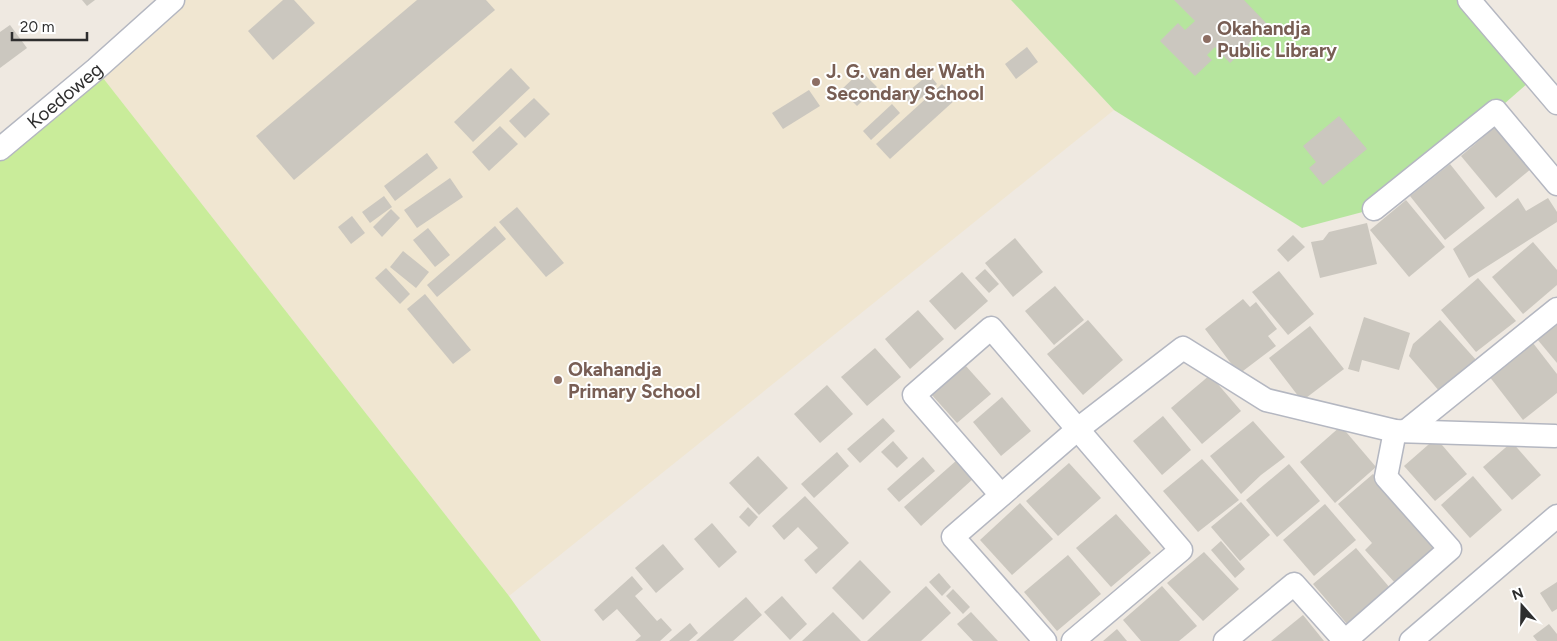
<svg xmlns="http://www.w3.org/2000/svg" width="1557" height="641" viewBox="0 0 1557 641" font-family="Figtree,sans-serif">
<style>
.education{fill:#f0e6d1}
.green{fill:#b6e59e}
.pitch{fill:#c9ec9a}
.building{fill:#cbc7bf}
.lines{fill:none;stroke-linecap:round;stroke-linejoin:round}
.street-casing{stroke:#b4b7c1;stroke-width:25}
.street{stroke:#fff;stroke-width:22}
.education-dot{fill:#8d6e63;stroke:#fff;stroke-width:2}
.labels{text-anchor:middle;stroke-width:4;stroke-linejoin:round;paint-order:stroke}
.education-label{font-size:19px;font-weight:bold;fill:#785e54;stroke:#fff;text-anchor:start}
.street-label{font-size:19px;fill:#2e2e2e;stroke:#fff}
</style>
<rect width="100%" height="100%" fill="#efe9e1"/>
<!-- education -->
<path class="education" d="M173,0h838l103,110 -605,486 -413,-527z"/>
<!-- green -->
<path class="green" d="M1011,0h458l66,77 -39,34 -122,98 -72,19 -188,-118z"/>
<!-- pitch -->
<path class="pitch" d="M96,69l413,527 32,45h-541v-492z"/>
<!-- building -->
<g class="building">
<path d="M82,0h13l-8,6z"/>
<path d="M283,0h11l21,23 -42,37 -25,-29z"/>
<path d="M417,0h69l9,10 -201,170 -38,-44z"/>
<path d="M1174,0h70l23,24 -15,14 -4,8 -18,17 -15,-16 -8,8 5,5 -17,16 -35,-35 18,-18 7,7 10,-9z"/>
<path d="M10,25l17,23 -27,20v-36z"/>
<path d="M1027,47l11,15 -22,17 -11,-15z"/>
<path d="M511,68l19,20 -57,54 -19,-20z"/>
<path d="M861,71l16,16 -20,19 -16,-16z"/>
<path d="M929,74l8,10 -25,22 -9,-10z"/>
<path d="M942,84l14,15 -66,60 -14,-15z"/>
<path d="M809,90l11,16 -37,23 -11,-16z"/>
<path d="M534,98l16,16 -25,24 -16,-17z"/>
<path d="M892,104l8,9 -29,27 -8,-9z"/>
<path d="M1339,116l28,33 -44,36 -14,-17 7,-6 -13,-16z"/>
<path d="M500,126l18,18 -29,27 -17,-19z"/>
<path d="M1496,126l36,42 -36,30 -35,-42z"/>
<path d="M427,153l11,15 -43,33 -11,-15z"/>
<path d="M1450,164l35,44 -40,32 -35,-44z"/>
<path d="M450,178l13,19 -46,31 -13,-18z"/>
<path d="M384,196l8,11 -22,16 -8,-11z"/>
<path d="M1518,198l8,13 22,-13 9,14v10l-88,56 -16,-29z"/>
<path d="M1406,200l39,47 -36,30 -39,-47z"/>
<path d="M517,207l47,56 -18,14 -47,-55z"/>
<path d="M391,209l9,9 -18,19 -9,-10z"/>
<path d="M352,216l13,17 -14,11 -13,-17z"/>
<path d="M1367,223l10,41 -57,14 -9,-36 12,-2 6,-8z"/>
<path d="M495,226l11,13 -69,58 -10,-12z"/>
<path d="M428,228l22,27 -15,12 -22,-27z"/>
<path d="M1293,235l12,12 -17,15 -11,-12z"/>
<path d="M1015,238l28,34 -30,25 -28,-34z"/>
<path d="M1533,242l24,28v15l-34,29 -31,-37z"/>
<path d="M403,251l26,21 -13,16 -26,-21z"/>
<path d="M386,268l24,26 -10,10 -25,-26z"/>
<path d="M985,269l14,15 -10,9 -14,-15z"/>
<path d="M1279,271l35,43 -26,21 -36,-43z"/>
<path d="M962,272l26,29 -33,29 -26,-29z"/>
<path d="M1478,278l38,43 -40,31 -35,-42z"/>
<path d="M1055,286l29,34 -30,25 -29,-34z"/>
<path d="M425,294l46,56 -18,14 -46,-55z"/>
<path d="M1243,299l7,8 6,-5 21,27 -9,7 8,10 -37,28 -34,-45z"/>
<path d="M918,310l26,29 -34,30 -25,-30z"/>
<path d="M1364,317l46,16 -11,37 -37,-10 -3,12 -11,-3z"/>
<path d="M1088,320l35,40 -40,35 -36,-41z"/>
<path d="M1440,320l37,41 -37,31 -31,-36 4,-12z"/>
<path d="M1557,323v40l-20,-24z"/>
<path d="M1310,326l34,43 -42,32 -33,-43z"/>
<path d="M1533,343l24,31v19l-34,27 -34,-44z"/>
<path d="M875,348l26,29 -34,29 -26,-29z"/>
<path d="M965,365l26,29 -34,29 -26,-29z"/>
<path d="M1210,375l31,36 -39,33 -31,-36z"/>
<path d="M827,385l26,29 -33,29 -26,-29z"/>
<path d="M1002,397l29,34 -30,25 -28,-34z"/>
<path d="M1163,416l28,34 -29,25 -29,-34z"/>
<path d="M883,418l12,13 -35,32 -13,-14z"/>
<path d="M1253,421l32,36 -24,18 -20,19 -31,-38z"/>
<path d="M1341,426l35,41 -41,36 -35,-41z"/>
<path d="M1436,438l31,36 -32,27 -31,-35z"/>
<path d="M893,441l15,17 -11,10 -16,-16z"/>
<path d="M1512,442l29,33 -29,25 -29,-33z"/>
<path d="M837,452l12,14 -35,32 -13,-14z"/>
<path d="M758,456l30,32 -29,27 -30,-32z"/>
<path d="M923,457l12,14 -36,31 -12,-13z"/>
<path d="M1202,459l37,41 -41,32 -35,-41z"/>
<path d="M957,460l17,18 -53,48 -17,-19z"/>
<path d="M1069,463l32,35 -43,38 -32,-35z"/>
<path d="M1289,464l31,37 -43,36 -31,-37z"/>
<path d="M1373,474l65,73 -42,37 -31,-34 7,-7 -34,-39z"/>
<path d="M1473,476l29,34 -32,28 -29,-33z"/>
<path d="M805,496l44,47 -33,31 -12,-14 14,-12 -20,-21 -14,13 -12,-14z"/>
<path d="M1241,502l29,33 -30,26 -29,-34z"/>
<path d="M1020,503l33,36 -41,36 -32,-35z"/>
<path d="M1325,504l31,36 -42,36 -31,-36z"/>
<path d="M748,507l10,10 -9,10 -10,-10z"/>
<path d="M1116,514l35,39 -40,34 -35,-39z"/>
<path d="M712,523l25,29 -18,16 -25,-29z"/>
<path d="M1221,541l24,28 -10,9 -24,-28z"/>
<path d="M663,544l21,25 -28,24 -21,-25z"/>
<path d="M1356,548l34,40 -43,36 -34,-40z"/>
<path d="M1204,552l35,37 -36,32 -36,-38z"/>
<path d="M1068,555l33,39 -44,37 -33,-39z"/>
<path d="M860,560l31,32 -28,28 -31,-32z"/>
<path d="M939,573l12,14 -9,9 -13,-14z"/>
<path d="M632,576l11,13 -8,7 22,25 4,-3 11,12 -12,11h-25l6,-5 -24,-27 -14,12 -9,-11z"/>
<path d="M1557,582v27l-5,3 -12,-19z"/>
<path d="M926,586l25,27 -30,28h-54z"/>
<path d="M1162,586l35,40 -18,15h-38l-18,-21z"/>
<path d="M953,589l17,18 -7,7 -17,-18z"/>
<path d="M782,596l25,28 -17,16 -26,-28z"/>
<path d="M746,597l16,18 -29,26h-37z"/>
<path d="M833,612l28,29h-59z"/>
<path d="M971,612l27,29h-25l-16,-17z"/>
<path d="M1303,615l21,26h-53z"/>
<path d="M690,623l8,10 -9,8h-20z"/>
<path d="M1549,624l8,10v7h-20l-4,-5z"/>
<path d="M1117,629l10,12h-24z"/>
</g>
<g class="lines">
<defs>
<g id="street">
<path d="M1469,0l88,103"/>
<path id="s1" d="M0,149l96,-80 77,-69"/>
<path d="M1374,209l122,-98 61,73"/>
<path d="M1406,431l151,-122"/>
<path d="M1001,495l-87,-100 77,-67 190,222 -108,91"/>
<path d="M1045,641l-92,-104 125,-108 105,-81 83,52 129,31 160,5"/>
<path d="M1225,641l69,-57 51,57"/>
<path d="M1345,641l105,-92 -64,-72 9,-46"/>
<path d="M1411,641l146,-125"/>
</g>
</defs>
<!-- street casing -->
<use href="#street" class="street-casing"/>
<!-- street -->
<use href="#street" class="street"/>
</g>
<!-- markers -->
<g class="education-dot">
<circle cx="1207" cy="39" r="5"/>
<circle cx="816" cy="82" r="5"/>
<circle cx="558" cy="380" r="5"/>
</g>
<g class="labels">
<!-- education labels -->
<g class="education-label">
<text x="1217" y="35">Okahandja<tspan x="1217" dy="22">Public Library</tspan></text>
<text x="826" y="78">J. G. van der Wath<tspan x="826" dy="22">Secondary School</tspan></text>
<text x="568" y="376">Okahandja<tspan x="568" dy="22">Primary School</tspan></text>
</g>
<!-- street labels -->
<g class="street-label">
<text dy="7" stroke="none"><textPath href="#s1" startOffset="84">Koedoweg</textPath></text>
</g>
</g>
<!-- north arrow -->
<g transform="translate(1522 606) rotate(340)" stroke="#ffffff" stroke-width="4" paint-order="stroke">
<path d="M0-4L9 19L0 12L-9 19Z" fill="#2e2e2e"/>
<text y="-8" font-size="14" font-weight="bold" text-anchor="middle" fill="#2e2e2e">N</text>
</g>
<!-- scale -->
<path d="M12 32v8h75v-8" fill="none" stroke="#2e2e2e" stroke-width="2.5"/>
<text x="20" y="32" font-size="15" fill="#2e2e2e" stroke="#ffffff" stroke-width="4" paint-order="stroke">20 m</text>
</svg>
